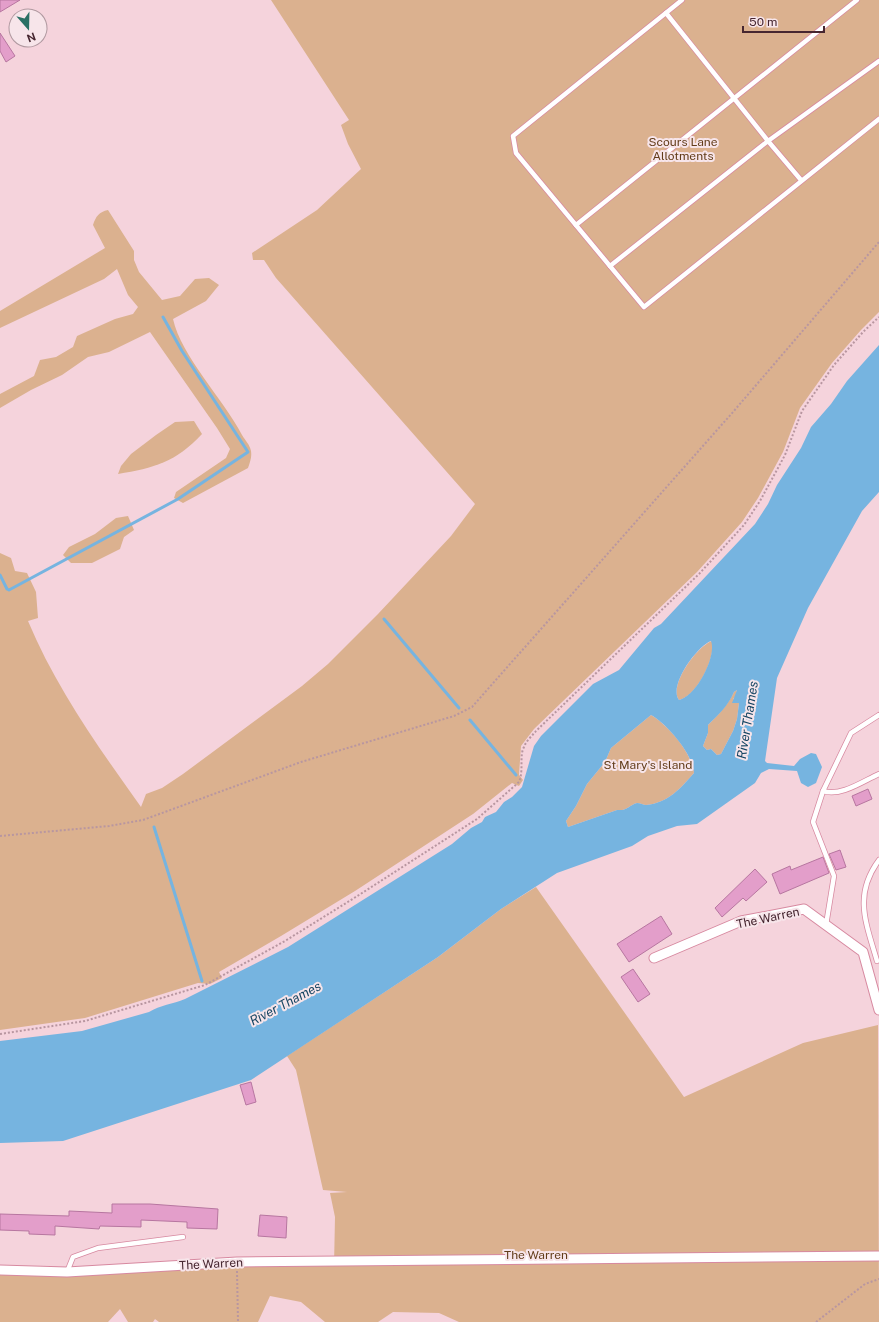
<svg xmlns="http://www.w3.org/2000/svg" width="879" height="1322" viewBox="0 0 879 1322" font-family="'Public Sans',sans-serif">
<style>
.green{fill:#dbb18f}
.water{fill:#76b4e0;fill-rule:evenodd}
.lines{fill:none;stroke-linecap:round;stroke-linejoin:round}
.stream{stroke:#76b4e0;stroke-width:3}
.building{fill:#e39eca;stroke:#b776a0}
.service-casing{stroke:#d789a0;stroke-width:6}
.minor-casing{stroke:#d789a0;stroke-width:11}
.path{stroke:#b896a0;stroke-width:2;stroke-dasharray:2 2;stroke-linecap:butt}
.service{stroke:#fff;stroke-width:4.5}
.minor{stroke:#fff;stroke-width:9}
.labels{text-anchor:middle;stroke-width:4;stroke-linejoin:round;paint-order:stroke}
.park-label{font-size:12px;fill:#623c19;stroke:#f7e5ea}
.street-label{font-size:12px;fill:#462630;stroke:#f7e5ea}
.water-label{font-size:13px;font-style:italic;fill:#164563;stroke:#f7e5ea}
</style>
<rect width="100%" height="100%" fill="#f5d3dc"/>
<!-- green -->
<g class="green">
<path d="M271,0h608v312l-18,18 -29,33 -32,45 -17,44 -25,46 -16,24 -45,50 -163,157 -13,17 -2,29 4,5 -4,6 -7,-3 -39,31 -118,77 -74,45 -62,36 3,6 -12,6 -12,-1 -113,35 -85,12v-477l11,5 4,13 12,2 9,19 2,26 -10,3c28,67 71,127 113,186l5,-13 16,-6 21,-14 119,-88 26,-22 50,-50 73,-78 24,-32 -199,-226 -12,-18h-11l-1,-7 65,-43 44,-41 -13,-25 -7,-19 8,-5z"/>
<path d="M108,210l26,41v9l5,12 23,28 18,-4 15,-17 14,-1 10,7 -13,16 -33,18c8,37 51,81 69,116 3,5 8,10 9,16 1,6 -1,11 -3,17l-65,35 -9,-5 2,-6 50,-34 4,-9 -13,-21 -67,-96 -41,20 -21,5 -26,18 -31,15 -31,18v-14l34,-18 6,-16 16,-3 17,-10 4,-11 38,-17 18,-5 5,-7 -10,-12 -11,-26 -13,10 -104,49v-17l105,-63 -12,-23c3,-9 6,-13 15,-15z"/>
<path d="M194,421l8,13c-26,28 -48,34 -84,40l3,-8 10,-12 25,-19 19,-13z"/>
<path d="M128,516l6,14 -10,7 -4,12 -28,14h-21l-8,-8 6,-8 26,-13 21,-16z"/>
<path d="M712,641c4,16 -15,55 -33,59 -11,-14 18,-54 33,-59z"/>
<path d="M737,690l-1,6 -3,3 6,4 -2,16 -4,12 -12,23 -4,1 -6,-6 -4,1 -4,-4 5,-13v-8c11,-11 20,-20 26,-33z"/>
<path d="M651,715c17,10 41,38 43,58 -13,15 -26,30 -48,32 -2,0 -6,-2 -9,-2 -8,2 -9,8 -20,7l-49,17 -2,-6 10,-15 11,-22 18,-22 6,-14z"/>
<path d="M536,887l148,210 119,-54 75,-18 1,297h-420l-20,-9 -46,-1 -15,10h-53l-24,-20 -31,-6 -12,26h-99l-4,-3 -2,3h-25l-8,-13 -12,13h-108v-54l334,-2 1,-49 -5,-24 17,-1 -24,-2 -27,-120 -9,-14 151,-99 63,-48z"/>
</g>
<!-- water -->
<path class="water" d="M879,345v147l-17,19 -54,97 -31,70 -12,83 2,2 27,3 6,-7 11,-6 5,1 6,13 -6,16 -8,4 -7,-4 -4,-12 -28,-2 -8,4 -6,10 -58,41 -20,2 -29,10 -16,10 -75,27 -56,36 -63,48 -187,123 -188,61 -63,2v-102l82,-10 67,-19c11,-7 24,-8 36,-13l103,-52 164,-103 19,-16 11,-6 3,-5 11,-5 8,-10 8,-5 10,-10 12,-41 7,-10 52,-52 26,-14 35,-42 7,-4 94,-100 13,-20 9,-19 24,-37 10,-21 20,-23 16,-23zM711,641c6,15 -15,56 -32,59 -11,-14 18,-54 32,-59zM737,690l-5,13h7l-2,16 -4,12 -12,23 -4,1 -6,-6 -4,1 -4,-4 5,-13v-8c11,-11 20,-19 26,-33zM651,715c16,9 42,39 43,58 -13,15 -26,30 -48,32 -2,0 -6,-2 -9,-2 -8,2 -9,8 -20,7l-49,17 -2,-6 10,-15 11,-22 18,-22 6,-14z"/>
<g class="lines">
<!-- stream -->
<g class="stream">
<path d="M0,575l7,14 2,1 169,-91 70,-47 -66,-101 -19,-34"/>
<path d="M384,619l75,89"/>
<path d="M470,720l46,55"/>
<path d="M154,827l48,154"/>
</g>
</g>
<!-- building -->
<g class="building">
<path d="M0,0h20l-20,12z"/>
<path d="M0,33l15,23 -9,6 -6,-11z"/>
<path d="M868,789l4,10 -16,7 -4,-10z"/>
<path d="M840,850l6,17 -10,3 -7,-16z"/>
<path d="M823,857l6,16 -49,21 -8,-20 18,-8 1,4z"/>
<path d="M755,869l12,13 -21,19 -3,-3 -21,19 -7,-9z"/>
<path d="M661,916l11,18 -43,28 -12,-18z"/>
<path d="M633,969l17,25 -12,8 -17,-25z"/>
<path d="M251,1082l5,20 -10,3 -6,-20z"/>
<path d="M112,1204h38l68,5 -1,20 -30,-1v-6l-46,-2v7l-41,-1 -1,3 -44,-3v9l-26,-1v-3l-29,-1v-16l69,2v-5l43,2z"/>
<path d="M260,1215l27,2 -1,21 -28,-2z"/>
</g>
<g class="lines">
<defs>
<g id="service">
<path d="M682,0l-169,136 3,17 128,154 235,-188"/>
<path d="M666,13l102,128 33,39"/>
<path d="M576,225l281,-225"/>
<path d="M610,266l158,-125 111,-80"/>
<path d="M823,791c18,6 40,-10 56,-17"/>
<path d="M826,925l8,-49 -21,-54 10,-31 28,-58 28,-18"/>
<path d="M877,961c-11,-38 -24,-66 2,-101"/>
<path d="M67,1272l6,-15 25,-9 85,-11"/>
</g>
<g id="minor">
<path d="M654,958l87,-37 63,-12 59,43 16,58"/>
<path d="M0,1270l67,2 170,-10 642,-6"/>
</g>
</defs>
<!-- service casing -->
<use href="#service" class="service-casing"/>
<!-- minor casing -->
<use href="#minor" class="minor-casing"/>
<!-- path -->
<g class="path">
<path d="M0,836l109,-10 34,-6 158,-58 153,-46 18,-9 261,-295 146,-170"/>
<path d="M0,1034l85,-13 120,-36 80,-44 74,-46 118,-76 42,-37c5,-12 0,-26 5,-35 2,-6 8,-11 12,-16l163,-157 45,-49 16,-24 25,-46 17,-44 32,-46 29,-33 16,-15"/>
<path d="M237,1271l1,51"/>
<path d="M816,1322l49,-38 14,-5"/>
</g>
<!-- service -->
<use href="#service" class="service"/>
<!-- minor -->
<use href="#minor" class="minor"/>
</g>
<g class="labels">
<!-- park labels -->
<g class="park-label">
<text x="683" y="146">Scours Lane<tspan x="683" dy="14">Allotments</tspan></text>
<text x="648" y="769">St Mary's Island</text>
<text x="536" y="1259">The Warren</text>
</g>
<!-- street labels -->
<g class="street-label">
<text transform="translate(768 918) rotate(-12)" y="4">The Warren</text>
<text transform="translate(211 1264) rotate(-3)" y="4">The Warren</text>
</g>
<!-- water labels -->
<g class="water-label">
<text transform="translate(747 720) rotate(-81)" y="5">River Thames</text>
<text transform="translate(285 1003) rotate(-28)" y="5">River Thames</text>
</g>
</g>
<!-- north arrow -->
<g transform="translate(28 28) rotate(160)"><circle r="19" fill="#f7e5ea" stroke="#b099a0"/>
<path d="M0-3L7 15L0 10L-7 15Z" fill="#2a7065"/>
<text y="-6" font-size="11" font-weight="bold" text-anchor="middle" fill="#462630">N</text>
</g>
<!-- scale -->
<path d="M743 26v6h81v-6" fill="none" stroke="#462630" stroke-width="2"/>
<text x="749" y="26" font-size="12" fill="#462630" stroke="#f7e5ea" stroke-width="3" paint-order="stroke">50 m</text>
</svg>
